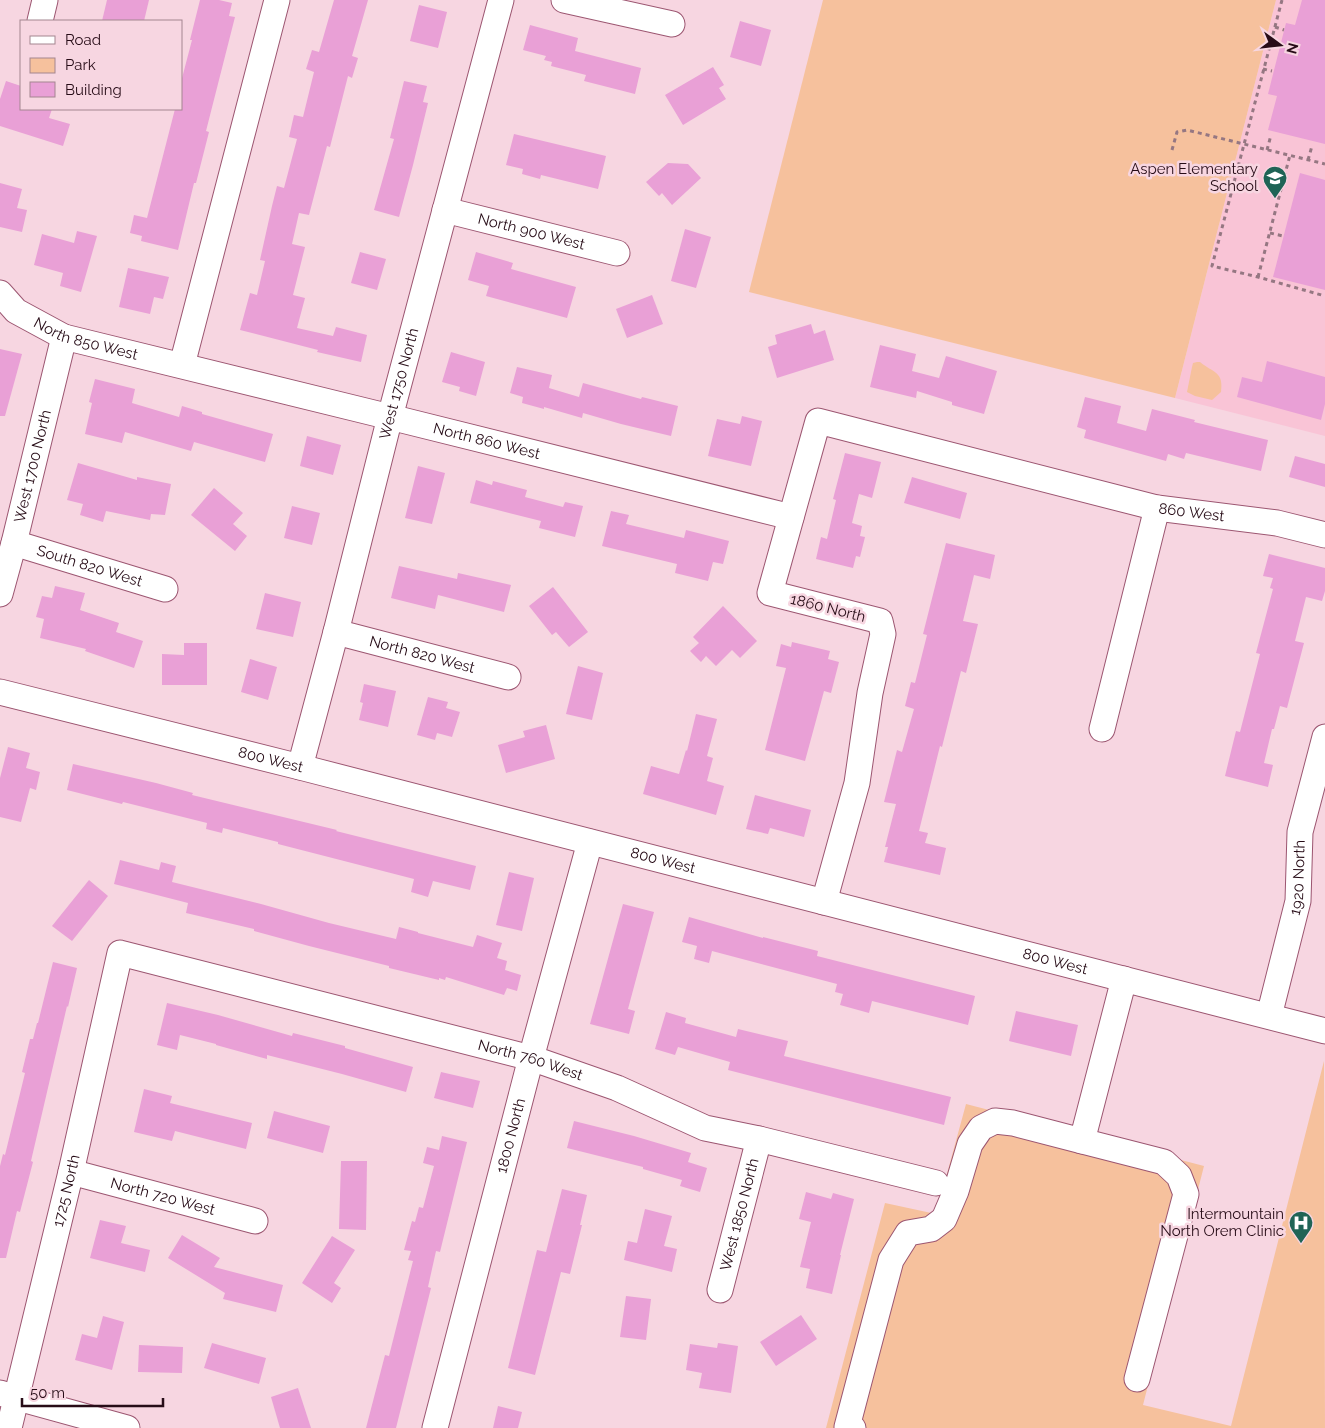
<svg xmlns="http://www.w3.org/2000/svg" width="1325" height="1428" viewBox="0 0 1325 1428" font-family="Raleway,sans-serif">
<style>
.built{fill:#f9c4d6}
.green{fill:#f6c19d}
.building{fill:#e9a0d6}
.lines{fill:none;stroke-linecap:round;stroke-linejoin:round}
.minor-casing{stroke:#9c5671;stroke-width:27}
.path{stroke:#957782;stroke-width:3;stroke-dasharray:4 4;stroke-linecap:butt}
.minor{stroke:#fff;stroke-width:25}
.labels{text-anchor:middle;stroke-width:5;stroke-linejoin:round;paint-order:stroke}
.poi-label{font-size:15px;fill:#270c17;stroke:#f7d6e1;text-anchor:end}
.street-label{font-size:15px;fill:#270c17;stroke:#f7d6e1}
</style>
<rect width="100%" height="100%" fill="#f7d6e1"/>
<!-- built -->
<path class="built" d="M1276,0h49v436l-150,-38z"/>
<!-- green -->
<g class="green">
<path d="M823,0h453l-101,398 -426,-106z"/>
<path d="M1197,362h3c13,11 24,9 21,30l-9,8 -17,-4 -8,-4 5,-25 1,-4z"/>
<path d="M1324,1061l1,367h-499l59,-225 51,11 30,-110 238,62 -61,239 88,21z"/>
</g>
<!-- building -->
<g class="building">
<path d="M107,0h42l-5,21h-42z"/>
<path d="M200,0h19l13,3 -3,13 6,1 -29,114 3,1 -13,51h-2l-16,67 -37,-9 1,-5 -12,-3 4,-18 13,3 28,-109h6v-27l11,-42h-2z"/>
<path d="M334,0h34l-16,56 6,2 -6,20 -4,-2 -18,71 -3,-1 -18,69 -10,-2 -7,31 13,3 -12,48 12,3 -8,30 36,8 3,-9 31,8 -6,27 -44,-10 1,-2 -78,-20 10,-37 7,2 8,-34 -5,-1 12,-54 5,-20 7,2 13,-49 -8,-2 5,-22 9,2 11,-45 -8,-3 6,-19 7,2z"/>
<path d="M1302,0h23v144l-57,-14 9,-34 -9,-2 18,-71 9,2z"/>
<path d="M419,5l28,7 -9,36 -28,-7z"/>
<path d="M740,21l31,9 -10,36 -31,-9z"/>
<path d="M530,25l48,13 -3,13 66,17 -6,26 -51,-13 2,-6 -35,-9 1,-4 -8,-2 2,-4 -23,-6z"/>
<path d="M713,67l11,18 -5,3 7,11 -43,26 -18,-30z"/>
<path d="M6,81l15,5v23h31l-3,9 21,6 -7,22 -63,-20v-27z"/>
<path d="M404,81l23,5 -4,16 5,1 -15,62 -14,52 -25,-7 20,-71 -4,-1z"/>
<path d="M514,134l92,22 -8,33 -57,-14 -1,4 -18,-5 1,-5 -17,-4z"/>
<path d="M668,163l20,1 13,14 -29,27 -10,-12 -3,3 -13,-14z"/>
<path d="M1300,173l25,7v110l-52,-13z"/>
<path d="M0,183l22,6 -5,19 10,2 -5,22 -22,-5z"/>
<path d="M685,229l26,8 -15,51 -25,-7z"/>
<path d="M77,231l20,5 -16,56 -21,-6 3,-13 -29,-8 8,-31 32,9z"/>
<path d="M360,252l26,7 -9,31 -26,-7z"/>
<path d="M476,252l37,11 -2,6 65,18 -9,31 -81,-22 3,-10 -21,-6z"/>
<path d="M128,268l41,9 -6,22 -9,-2 -4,17 -31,-7z"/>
<path d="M652,295l11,29 -36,14 -11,-29z"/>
<path d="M811,324l3,10 11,-4 9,30 -57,18 -9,-31 9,-3 -2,-9z"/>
<path d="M880,345l36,9 -4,17 27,7 7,-22 51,15 -13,43 -32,-9v-3l-35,-11 -1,7 -46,-11z"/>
<path d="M0,349l22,5 -17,62h-5z"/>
<path d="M451,352l34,10 -9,34 -17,-5 1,-4 -18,-5z"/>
<path d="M1267,361l58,16v27l-4,16 -84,-23 5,-20 20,5z"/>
<path d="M517,367l35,8 -3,13 30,9 4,-14 58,16 1,-2 36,9 -7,30 -50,-12 -38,-11 -1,5 -38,-11v2l-22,-6 1,-6 -13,-4z"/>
<path d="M95,379l40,10 -3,14 47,14 3,-11 20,6v2l71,20 -8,28 -71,-20 -3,9 -66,-19 -3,11 -37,-9 7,-31 -3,-1z"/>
<path d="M1085,397l36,9 -4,17 29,8 6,-22 43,11 -1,2 74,18 -7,31 -75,-18 -2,6 -16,-5 -2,7 -82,-23 2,-8 -9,-3z"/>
<path d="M742,416l20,5 -11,45 -43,-10 9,-37 23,5z"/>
<path d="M307,436l34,9 -8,30 -33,-9z"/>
<path d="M845,453l36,9 -9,36 -13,-4 -7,29 10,3 -2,10 5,1 -5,20 -4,-1 -3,12 -37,-9 5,-22 6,2 9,-39 -3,-1z"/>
<path d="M1295,456l30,8v23l-36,-10z"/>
<path d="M78,463l59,17v-3l34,7 -6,31 -14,-1 -1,6 -44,-9 -3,11 -23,-7 3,-11 -16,-4z"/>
<path d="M418,466l27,7 -13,51 -27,-6z"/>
<path d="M912,477l55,16 -7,26 -56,-16z"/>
<path d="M476,480l16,5 1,-4 34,9 -2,7 38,10 2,-5 18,4 -8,31 -36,-9 2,-7 -71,-18z"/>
<path d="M214,488l29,25 -10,11 14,12 -12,15 -44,-36z"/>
<path d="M292,506l28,7 -8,32 -28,-7z"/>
<path d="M611,511l18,4 -3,9 58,14 2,-8 43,11 -6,23 -10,-2 -5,19 -33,-8 2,-9 -75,-18z"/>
<path d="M946,543l49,12 -5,24 -16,-4 -11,46 15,3 -12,49 -5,-2 -19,76 -2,-1 -21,85 9,2 -3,10 21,5 -6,27 -56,-13 4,-15h-3l11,-43 -12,-2 13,-52 5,2 12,-43 -9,-3 6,-24 4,1 12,-48 -4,-1z"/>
<path d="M1269,554l56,14v23l-3,10 -16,-4 -11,44 9,2 -17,65 -7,-2 -6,23h-2l-8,34 9,2 -5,22 -43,-11 11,-45 4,1 20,-78 -4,-1 17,-64 -3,-1 3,-10 -10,-2z"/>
<path d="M399,566l58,13 1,-6 53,12 -7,27 -66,-17 -3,14 -44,-11z"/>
<path d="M55,586l30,7 -5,17 39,13 -3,9 27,9 -9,27 -49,-17 1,-2 -46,-11 4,-19 -8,-2 6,-21 10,2z"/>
<path d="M553,587l35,45 -19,15 -13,-15 -4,3 -23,-29z"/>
<path d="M265,593l36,9 -8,35 -37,-8z"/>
<path d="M723,606l34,35 -17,17 -8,-8 -16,16 -10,-10 -5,6 -11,-11 9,-8 -6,-6z"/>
<path d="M792,642l38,9 -2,8 11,3 -8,31 -7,-2 -19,70 -40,-11 21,-82 -10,-2 5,-22 10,3z"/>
<path d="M184,643h23v42h-45v-31l22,1z"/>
<path d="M250,659l27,8 -9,33 -27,-8z"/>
<path d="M578,666l25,7 -11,47 -26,-6z"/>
<path d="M364,684l32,7 -8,36 -29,-7 4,-17 -3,-1z"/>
<path d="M428,697l20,5 -2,6 14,4 -8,25 -15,-4 -2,7 -18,-5z"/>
<path d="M696,714l21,5 -10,37 6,2 -6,23 17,5 -8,29 -73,-21 8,-28 28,8 7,-24 1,1z"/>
<path d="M546,725l9,34 -49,14 -8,-28 27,-8 -2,-6z"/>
<path d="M8,747l22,6 -4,15 14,4 -4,18 -6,-2 -9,34 -21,-5v-39z"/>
<path d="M73,764l83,19 37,10 -1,2 145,35 -1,1 140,35 -6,24 -37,-9 -5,16 -17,-5 3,-13 -136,-35v-2l-55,-14 -1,5 -16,-4 1,-6 -84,-21 -1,2 -55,-14z"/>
<path d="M755,795l56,15 -7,27 -34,-9 -2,6 -22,-5z"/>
<path d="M120,860l39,10 2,-8 15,4 -4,16 89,22 68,19 67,16 3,-12 19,5v1l55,14 4,-12 25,8 -5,15 10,3 -2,9 16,5 -4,16 -10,-3 -3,7 -58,-18 -1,3 -6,-2v2l-50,-12v-2l-80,-20 -55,-15v-2l-68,-16 2,-10 -74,-19z"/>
<path d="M509,872l25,6 -12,53 -26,-6z"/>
<path d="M89,880l19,16 -36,45 -20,-15z"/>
<path d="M623,904l31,8 -26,97 7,2 -6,23 -39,-10z"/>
<path d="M689,917l74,21v-1l55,14 -1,5 158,40 -7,29 -96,-24 -3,12 -29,-8 3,-11 -8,-2 2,-8 -125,-33 -3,12 -15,-4 3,-13 -15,-4z"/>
<path d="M53,962l24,6 -9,39 -1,-1 -36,155 2,1 -13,50 -3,-1 -11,47h-6v-92l3,-12 2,1 20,-82 -3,-1 8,-33h3l4,-16h1z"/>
<path d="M167,1003l51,12 74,21 1,-3 52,13v2l68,19 -7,25 -64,-18 -75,-19v4l-51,-14v-1l-36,-9 -3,15 -20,-5z"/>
<path d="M1016,1011l62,14 -7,31 -62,-15z"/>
<path d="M666,1012l20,6 -1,5 51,14 2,-8 50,12 -4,15 167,41 -7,28 -216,-55 2,-8 -52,-15 -3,8 -20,-6z"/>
<path d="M441,1072l39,9 -7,27 -39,-10z"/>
<path d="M144,1089l28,7 -2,7 82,20 -6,26 -71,-18 -3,10 -38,-9z"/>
<path d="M274,1111l56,15 -7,27 -56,-15z"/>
<path d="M574,1121l60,15 57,17 -3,9 19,6 -7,24 -20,-6 2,-6 -39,-11v-2l-76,-19z"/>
<path d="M442,1136l25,6 -27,110 -4,-1 -8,36 3,1 -35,140h-30l19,-73 4,1 24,-95 -5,-1 3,-9 -7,-1 8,-29 3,1 4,-15 4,1 11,-42 -11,-3 4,-16 12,3z"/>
<path d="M341,1161h26l-1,69 -27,-1z"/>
<path d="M562,1189l25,6 -7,30h2l-12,49 -9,-2 -26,103 -27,-7 29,-118 9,2z"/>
<path d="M806,1192l25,7 2,-6 21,6 -14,56h1l-9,39 -26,-6 4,-19 -10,-2 11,-45 -12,-3z"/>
<path d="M645,1209l27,7 -8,30 13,3 -5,23 -48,-12 4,-19 9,2z"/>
<path d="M100,1220l26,6 -5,17 29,7 -5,22 -55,-14z"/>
<path d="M182,1235l38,23 -6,9 69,18 -7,27 -53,-13 2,-6 -57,-35z"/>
<path d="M332,1236l23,14 -21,33 7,5 -9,15 -30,-20z"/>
<path d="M626,1296l25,3 -5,41 -26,-3z"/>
<path d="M801,1315l16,24 -41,27 -16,-24z"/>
<path d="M103,1316l21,6 -12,48 -37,-10 7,-26 15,4z"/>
<path d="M212,1343l54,15 -7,26 -55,-16z"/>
<path d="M718,1343l20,3 -7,47 -32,-5 3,-15 -16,-3 4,-26 27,4z"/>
<path d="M139,1345l44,2 -1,26 -44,-1z"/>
<path d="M298,1388l13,40h-31l-9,-31z"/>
<path d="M498,1406l24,6 -4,16h-25z"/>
</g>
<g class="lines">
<defs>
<g id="minor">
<path d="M564,0l108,24"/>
<path d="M40,21l5,-21"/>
<path id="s1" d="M445,210l172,43"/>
<path id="s2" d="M0,293l16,18 48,26 326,80 401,100"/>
<path d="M182,365l95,-365"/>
<path id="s3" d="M14,543l151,46"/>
<path id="s4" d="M0,594l14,-51 50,-206"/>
<path id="s5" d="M336,632l172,45"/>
<path id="s6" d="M0,692l300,75 1025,264"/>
<path d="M1102,729l55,-221"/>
<path id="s7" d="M300,767l36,-135 54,-215 111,-417"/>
<path id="s8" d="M824,902l33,-119 13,-90 13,-59 -3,-13 -110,-28 48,-172 339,87 120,15 48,12"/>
<path id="s9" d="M1269,1016l29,-115 2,-69 25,-95"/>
<path d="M1082,1141l82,21 15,14 7,18 -49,185"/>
<path id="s10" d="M71,1172l184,49"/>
<path id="s11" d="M720,1290l39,-151"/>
<path d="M0,1393l127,35"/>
<path id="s12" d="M9,1428l62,-256 49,-219 411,105 86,30 88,40 54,11 177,44"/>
<path id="s13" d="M435,1428l96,-370 59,-216"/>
<path d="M853,1428l-6,-1 44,-167 17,-27 23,-4 13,-10 12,-28 14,-47 11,-16 14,-7 18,2 69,18 42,-162"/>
</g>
</defs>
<!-- minor casing -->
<use href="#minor" class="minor-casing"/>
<!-- path -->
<g class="path">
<path d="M1282,0l-70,266 46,11 67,19"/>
<path d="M1275,27l9,3"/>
<path d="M1263,69l9,2"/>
<path d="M1172,150l5,-18 10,-2 138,34"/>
<path d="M1267,150l4,-15"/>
<path d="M1308,160l4,-14"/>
<path d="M1270,233l13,3"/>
<path d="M1258,277l32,-122"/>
</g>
<!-- minor -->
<use href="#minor" class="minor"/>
</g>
<!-- icons -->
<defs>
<symbol id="school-pin" viewBox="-11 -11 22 30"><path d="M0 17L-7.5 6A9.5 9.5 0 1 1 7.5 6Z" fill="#1f6456" stroke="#f7d6e1"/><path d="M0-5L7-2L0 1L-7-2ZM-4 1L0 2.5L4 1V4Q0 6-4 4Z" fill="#fff"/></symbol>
<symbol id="hospital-pin" viewBox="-11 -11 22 30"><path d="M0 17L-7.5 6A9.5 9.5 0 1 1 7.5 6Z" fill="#1f6456" stroke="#f7d6e1"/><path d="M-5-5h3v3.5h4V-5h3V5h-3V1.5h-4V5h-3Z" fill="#fff"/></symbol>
</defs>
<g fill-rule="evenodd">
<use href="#school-pin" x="1261" y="164" width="28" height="38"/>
<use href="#hospital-pin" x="1287" y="1209" width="28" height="38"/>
</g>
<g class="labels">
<!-- poi labels -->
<g class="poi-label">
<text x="1258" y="174">Aspen Elementary<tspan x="1258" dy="17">School</tspan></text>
<text x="1284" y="1219">Intermountain<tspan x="1284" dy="17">North Orem Clinic</tspan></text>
</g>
<!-- street labels -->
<g class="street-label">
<text dy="5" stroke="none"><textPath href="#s1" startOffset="89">North 900 West</textPath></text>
<text dy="5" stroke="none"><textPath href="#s2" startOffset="100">North 850 West</textPath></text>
<text dy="5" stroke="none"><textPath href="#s7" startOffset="396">West 1750 North</textPath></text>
<text dy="5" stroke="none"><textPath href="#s2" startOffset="514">North 860 West</textPath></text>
<text dy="5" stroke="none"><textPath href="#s4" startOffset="132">West 1700 North</textPath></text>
<text dy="5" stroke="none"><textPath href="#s8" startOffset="965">860 West</textPath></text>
<text dy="5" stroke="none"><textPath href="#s3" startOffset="79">South 820 West</textPath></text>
<text transform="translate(828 608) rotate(14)" y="5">1860 North</text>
<text dy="5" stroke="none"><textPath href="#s5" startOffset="89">North 820 West</textPath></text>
<text dy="5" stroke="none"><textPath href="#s6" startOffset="279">800 West</textPath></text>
<text dy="5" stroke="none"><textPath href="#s6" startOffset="684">800 West</textPath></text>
<text dy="5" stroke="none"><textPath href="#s9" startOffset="142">1920 North</textPath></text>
<text dy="5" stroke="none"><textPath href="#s6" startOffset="1089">800 West</textPath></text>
<text dy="5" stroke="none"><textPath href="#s12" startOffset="912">North 760 West</textPath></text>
<text dy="5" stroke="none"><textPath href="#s13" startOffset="302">1800 North</textPath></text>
<text dy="5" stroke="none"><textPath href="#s12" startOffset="244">1725 North</textPath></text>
<text dy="5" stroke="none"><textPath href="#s10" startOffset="95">North 720 West</textPath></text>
<text dy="5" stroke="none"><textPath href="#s11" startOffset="78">West 1850 North</textPath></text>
</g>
</g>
<!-- legend -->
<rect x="20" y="20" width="162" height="90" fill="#f7d6e1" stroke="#a48590"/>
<rect x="30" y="36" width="25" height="8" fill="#ffffff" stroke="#a48590"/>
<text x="65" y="45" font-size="15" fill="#270c17">Road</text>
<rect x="30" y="58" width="25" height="15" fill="#f6c19d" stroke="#a48590"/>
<text x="65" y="70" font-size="15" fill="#270c17">Park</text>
<rect x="30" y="82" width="25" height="15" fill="#e9a0d6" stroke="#a48590"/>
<text x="65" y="95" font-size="15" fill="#270c17">Building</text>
<!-- north arrow -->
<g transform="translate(1280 45) rotate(105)" stroke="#f7d6e1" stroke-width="4" paint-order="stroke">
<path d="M0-4L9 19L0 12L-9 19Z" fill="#270c17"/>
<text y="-8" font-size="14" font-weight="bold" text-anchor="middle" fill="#270c17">N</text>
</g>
<!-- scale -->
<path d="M22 1398v8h141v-8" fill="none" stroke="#270c17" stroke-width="2.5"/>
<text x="30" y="1398" font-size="15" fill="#270c17" stroke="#f7d6e1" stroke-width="4" paint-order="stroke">50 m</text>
</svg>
